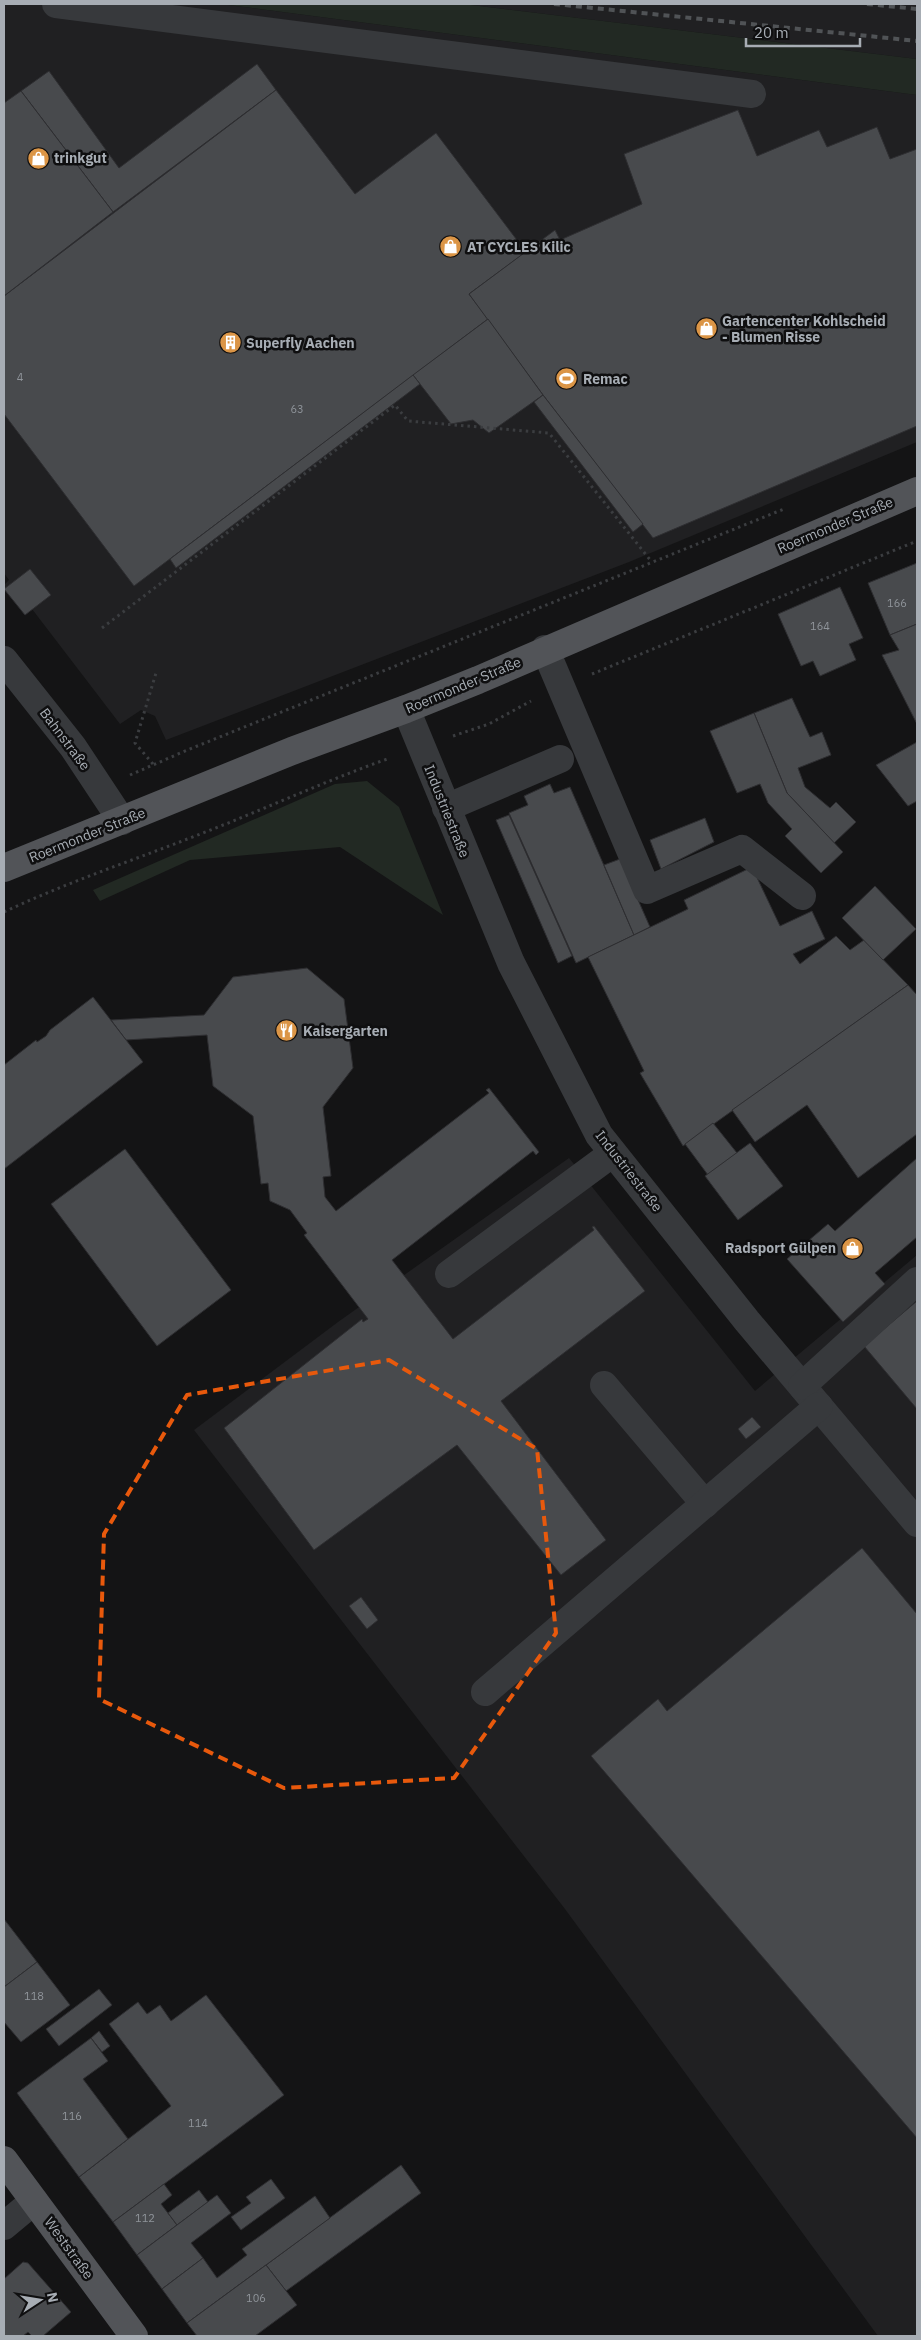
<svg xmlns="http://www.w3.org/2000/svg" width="921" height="2340" viewBox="0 0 921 2340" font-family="'IBM Plex Sans',sans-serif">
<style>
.built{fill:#202022}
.green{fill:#222923}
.building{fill:#484a4d;stroke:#2e2e31}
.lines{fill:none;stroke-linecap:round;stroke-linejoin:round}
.path{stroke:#3b3d40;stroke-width:3;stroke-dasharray:2.5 4;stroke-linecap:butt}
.minor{stroke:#37393c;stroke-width:28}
.major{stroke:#525458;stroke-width:28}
.rail{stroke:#505356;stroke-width:4;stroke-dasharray:6 5;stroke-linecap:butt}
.marked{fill:none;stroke:#e8590c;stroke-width:4;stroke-dasharray:10 6;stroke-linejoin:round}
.labels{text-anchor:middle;stroke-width:5;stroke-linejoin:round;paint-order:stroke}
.number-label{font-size:11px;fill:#8f949a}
.poi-label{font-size:14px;font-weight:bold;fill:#a7adb4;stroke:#0f0f10;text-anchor:start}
.street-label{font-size:14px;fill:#a7adb4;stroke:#0f0f10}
</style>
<rect width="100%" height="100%" fill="#141415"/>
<!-- built -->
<g class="built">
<path d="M4,4h217l696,91v347l-288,120 -463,178 -11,-24 -14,-6 -21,14 -88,-115 -7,6 -21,-27v-3l5,-5 -5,-7z"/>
<path d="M463,4h454v55z"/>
<path d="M569,1158l186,233 162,-136v1081h-39l-313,-427 -371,-479 144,-108z"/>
</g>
<!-- green -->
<g class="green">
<path d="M221,4h242l454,55v36z"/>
<path d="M367,781l32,26 44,108 -103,-68 -150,13 -90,41 -7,-11 242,-106z"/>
</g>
<!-- building -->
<g class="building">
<path d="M257,64l19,26 -163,122 -92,-121 28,-20 70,97z"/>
<path d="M276,90l79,104 81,-61 90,119 -57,42 19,25 -354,267 -130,-172v-118z"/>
<path d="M21,91l92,121 -109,84v-193z"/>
<path d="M738,110l19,46 62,-26 8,17 50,-20 13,32 27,-10v277l-264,112 -110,-143 -74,-101 86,-64 5,10 82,-36 -18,-50z"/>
<path d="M488,319l55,76 -54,38 -16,-13 -22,4 -38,-49z"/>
<path d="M413,375l7,9 -244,184 -6,-9z"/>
<path d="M543,395l100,129 -10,8 -99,-130z"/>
<path d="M917,563v61l-27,11 -22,-52z"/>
<path d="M30,569l21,26 -26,20 -21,-26z"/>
<path d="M840,587l23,51 -14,6 7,16 -36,16 -7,-15 -12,5 -23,-52z"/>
<path d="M917,624v100l-35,-69 17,-5 -9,-15z"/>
<path d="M792,698l18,39 12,-5 9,23 -33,13 7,19 25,21 6,-6 20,20 -22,21 -47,-50 -33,-80z"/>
<path d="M754,713l33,80 56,59 -22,21 -36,-37 7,-7 -24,-26 -8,-19 -23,9 -27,-62z"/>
<path d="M917,742v59l-9,5 -32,-41z"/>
<path d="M550,784l4,9 16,-6 64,148 -58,28 -67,-150 19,-8 -4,-9z"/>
<path d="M509,815l63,141 -14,7 -62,-143z"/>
<path d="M705,818l9,24 -53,27 -11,-29z"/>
<path d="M620,859l30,68 -16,8 -30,-70z"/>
<path d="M752,867l28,59 32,-15 13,28 -32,15 7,10 36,-28 14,14 14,-10 44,45 -225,161 -43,-73 4,-2 -56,-114 100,-48 -4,-9z"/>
<path d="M875,886l41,43 -33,31 -41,-42z"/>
<path d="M307,968l37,31 9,69 -30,39 8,69 -8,1 2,20 11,14 153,-118 -3,-3 3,-2 50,64 -3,3 -3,-4 -141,109 61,79 141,-109 -2,-3 2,-1 51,65 -144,110 105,139 -45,35 -104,-130 -143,105 -90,-122 138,-109 1,3 5,-3 -64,-84 3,-2 -17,-23 -20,-9 -2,-18 -7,1 -8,-68 -40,-30 -6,-51 -81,5 -15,-20 93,-5 29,-38z"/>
<path d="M908,985l9,10v139l-59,44 -51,-73 -52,37 -23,-32z"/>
<path d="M93,997l50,65 -139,107v-104l32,-25 1,2 9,-6 4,-6z"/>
<path d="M713,1123l24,30 -29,22 -23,-31z"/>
<path d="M750,1143l33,43 -45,34 -33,-44z"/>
<path d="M125,1149l106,141 -74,56 -106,-142z"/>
<path d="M917,1158v79l-42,36 10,11 -42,38 -56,-63 41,-35 7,7z"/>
<path d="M917,1301v108l-53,-63z"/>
<path d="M752,1417l9,10 -15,12 -8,-10z"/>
<path d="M862,1548l55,66v524l-326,-382 67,-57 9,12z"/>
<path d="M361,1597l17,23 -11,9 -18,-23z"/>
<path d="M4,1919l33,43 -33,25z"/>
<path d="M37,1962l33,43 -49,37 -17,-20v-35z"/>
<path d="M99,1989l13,16 -53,41 -13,-17z"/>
<path d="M206,1995l78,100 -171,127 -34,-45 92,-71 -62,-82 29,-22 9,12 13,-9 11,16z"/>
<path d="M99,2031l11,15 -8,6 -11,-14z"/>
<path d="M91,2038l17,23 -25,18 45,60 -49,38 -62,-84z"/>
<path d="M401,2165l20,28 -135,98 -20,-26z"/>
<path d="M271,2179l14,19 -44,32 -10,-13 20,-14 -5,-6z"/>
<path d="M164,2184l8,11 -11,9 16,21 -40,30 -24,-33z"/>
<path d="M199,2190l9,12 -31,23 -9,-12z"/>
<path d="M217,2195l14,18 -40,30 12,15 -41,31 -25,-34z"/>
<path d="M315,2196l15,22 -143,105 -25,-34 41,-31 14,20 30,-23 -5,-6z"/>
<path d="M23,2262l5,1 43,49 -28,24h-11l-4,-4 -5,4h-19v-57z"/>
<path d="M266,2265l31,40 -42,31h-58l-10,-13z"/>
</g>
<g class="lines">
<!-- path -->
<g class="path">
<path d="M102,628l293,-223 13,16 141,12 102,128"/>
<path d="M592,674l325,-133"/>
<path d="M453,736l36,-12 42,-23"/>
<path d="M153,764l-18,-21 21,-70"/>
<path d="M130,775l55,-24 599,-242"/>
<path d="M4,912c68,-32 139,-55 209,-83 59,-23 117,-50 177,-71"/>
</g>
<!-- minor -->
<g class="minor">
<path d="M56,4l696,90"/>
<path d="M545,649l102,241 95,-41 60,47"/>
<path d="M4,660l69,87 49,74"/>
<path d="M406,709l105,254 88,172 148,186 170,202"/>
<path d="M446,808l114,-49"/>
<path d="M449,1274l164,-121"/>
<path d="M604,1385l101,119"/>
<path d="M802,1386l115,-105"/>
<path d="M485,1692l334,-286"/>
<path d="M4,2226l30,-25"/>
</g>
<!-- major -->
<g class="major">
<path d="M4,868l288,-117 114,-42 72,-29 439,-189"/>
<path d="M4,2160l130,176"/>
</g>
<!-- rail -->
<g class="rail">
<path d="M554,4l363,37"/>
<path d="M867,4l50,5"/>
</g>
</g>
<!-- marked area -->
<path class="marked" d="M389,1360l148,89 19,184 -102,145 -170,10 -185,-89 5,-165 83,-139z"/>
<!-- icons -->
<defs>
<symbol id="shop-disc" viewBox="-11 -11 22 22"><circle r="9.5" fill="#db9546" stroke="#0f0f10"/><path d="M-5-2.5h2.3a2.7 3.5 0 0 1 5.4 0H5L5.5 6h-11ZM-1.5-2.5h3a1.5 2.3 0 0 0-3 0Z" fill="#fff"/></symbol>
<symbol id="building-disc" viewBox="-11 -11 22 22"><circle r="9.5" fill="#db9546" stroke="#0f0f10"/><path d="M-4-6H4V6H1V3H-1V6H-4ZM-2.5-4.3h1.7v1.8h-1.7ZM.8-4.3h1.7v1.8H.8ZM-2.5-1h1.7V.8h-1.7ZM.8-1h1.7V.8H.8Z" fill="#fff"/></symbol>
<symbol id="stadium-disc" viewBox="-11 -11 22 22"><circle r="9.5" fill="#db9546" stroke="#0f0f10"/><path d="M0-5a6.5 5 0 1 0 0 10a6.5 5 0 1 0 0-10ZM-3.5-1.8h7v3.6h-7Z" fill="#fff"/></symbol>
<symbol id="restaurant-disc" viewBox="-11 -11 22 22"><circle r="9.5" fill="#db9546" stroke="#0f0f10"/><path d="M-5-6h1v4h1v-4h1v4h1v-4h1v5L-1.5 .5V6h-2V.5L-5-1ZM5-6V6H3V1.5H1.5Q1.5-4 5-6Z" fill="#fff"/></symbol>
</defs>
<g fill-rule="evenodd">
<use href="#shop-disc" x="26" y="146" width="25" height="25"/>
<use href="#shop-disc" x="438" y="234" width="25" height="25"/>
<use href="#shop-disc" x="694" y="316" width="25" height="25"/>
<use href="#building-disc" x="218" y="330" width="25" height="25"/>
<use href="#stadium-disc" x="554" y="366" width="25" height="25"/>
<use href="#restaurant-disc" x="274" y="1018" width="25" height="25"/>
<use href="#shop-disc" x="840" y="1236" width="25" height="25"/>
</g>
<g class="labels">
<!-- number labels -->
<g class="number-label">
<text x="20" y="381">4</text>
<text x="297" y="413">63</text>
<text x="897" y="607">166</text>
<text x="820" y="630">164</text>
<text x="34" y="2000">118</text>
<text x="72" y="2120">116</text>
<text x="198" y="2127">114</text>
<text x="145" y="2222">112</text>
<text x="256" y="2302">106</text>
</g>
<!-- poi labels -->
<g class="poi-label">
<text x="54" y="163">trinkgut</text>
<text x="467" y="252">AT CYCLES Kilic</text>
<text x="722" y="326">Gartencenter Kohlscheid<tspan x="722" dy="16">- Blumen Risse</tspan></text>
<text x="246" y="348">Superfly Aachen</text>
<text x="583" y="384">Remac</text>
<text x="303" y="1036">Kaisergarten</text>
<text x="836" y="1253" text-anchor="end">Radsport Gülpen</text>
</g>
<!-- street labels -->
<g class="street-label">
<text transform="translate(835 525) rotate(-23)" y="5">Roermonder Straße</text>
<text transform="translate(463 685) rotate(-23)" y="5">Roermonder Straße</text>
<text transform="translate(65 739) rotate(53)" y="5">Bahnstraße</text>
<text transform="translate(447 811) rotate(68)" y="5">Industriestraße</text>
<text transform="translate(87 835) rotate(-22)" y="5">Roermonder Straße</text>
<text transform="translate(629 1171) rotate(52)" y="5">Industriestraße</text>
<text transform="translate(69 2248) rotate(54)" y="5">Weststraße</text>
</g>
</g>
<!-- border -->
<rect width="921" height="2340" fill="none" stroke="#a7adb4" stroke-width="10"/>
<!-- north arrow -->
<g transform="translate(40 2300) rotate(78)" stroke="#0f0f10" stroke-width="4" paint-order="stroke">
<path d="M0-4L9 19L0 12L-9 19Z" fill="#a7adb4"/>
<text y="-8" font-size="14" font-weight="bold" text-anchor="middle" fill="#a7adb4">N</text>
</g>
<!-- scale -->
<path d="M746 38v8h114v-8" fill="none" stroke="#a7adb4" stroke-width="2.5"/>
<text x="754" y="38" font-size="15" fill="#a7adb4" stroke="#0f0f10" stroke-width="4" paint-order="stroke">20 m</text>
</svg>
